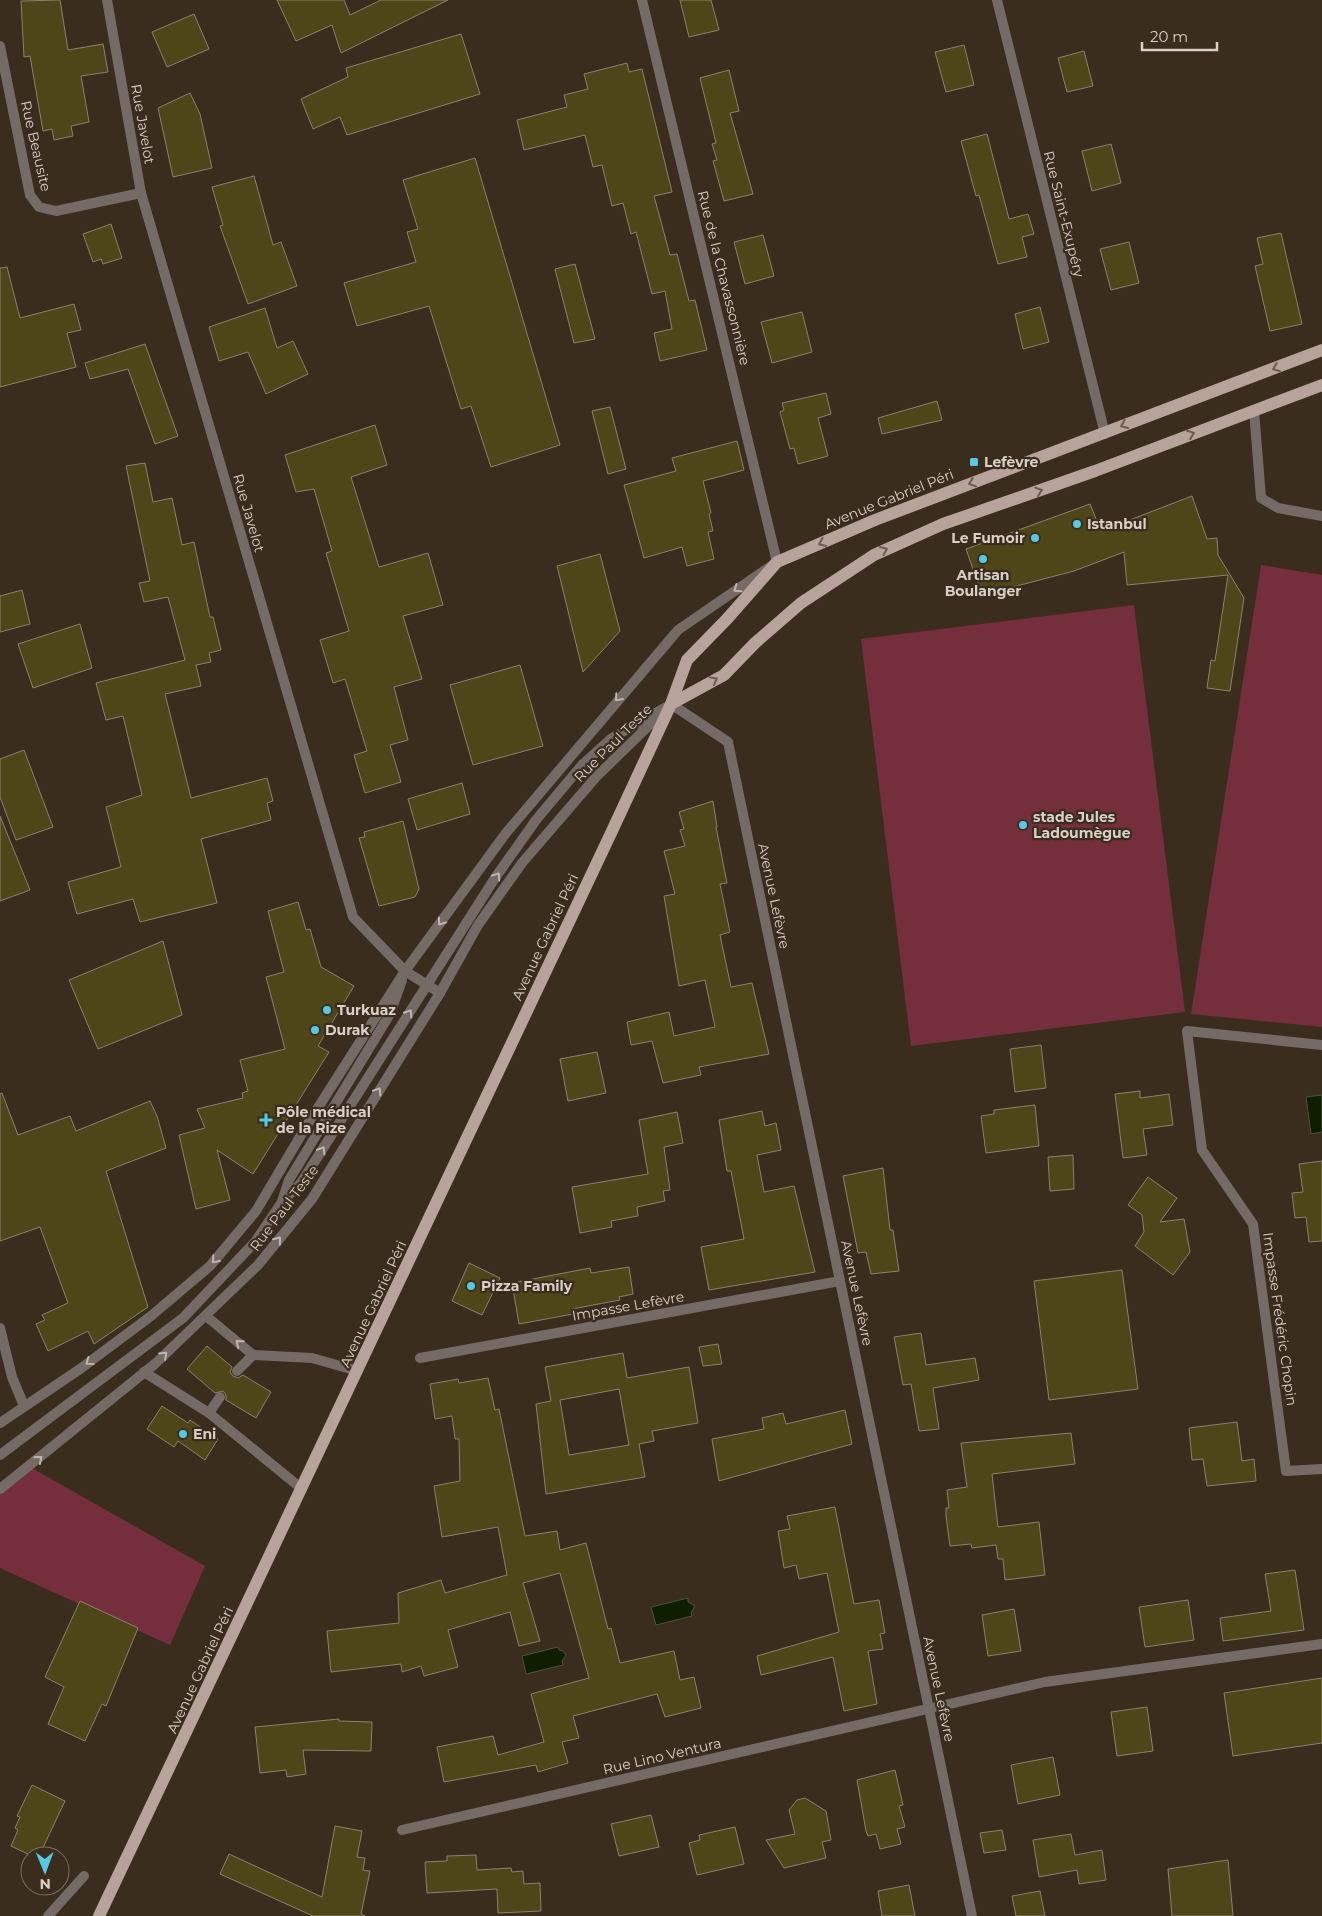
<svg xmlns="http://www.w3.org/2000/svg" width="1322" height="1916" viewBox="0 0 1322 1916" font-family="Montserrat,sans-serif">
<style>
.green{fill:#752f3c}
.water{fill:#101e00;stroke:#4c533c}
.building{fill:#4e4619;stroke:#87836e;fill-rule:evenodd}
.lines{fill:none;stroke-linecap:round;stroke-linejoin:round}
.service{stroke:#746a66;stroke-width:10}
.pedestrian{stroke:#746a66;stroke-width:10}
.minor{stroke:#746a66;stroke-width:10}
.primary{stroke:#b8a39c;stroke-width:12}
.oneway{stroke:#6c5c50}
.oneway2{stroke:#c0b6af}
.poi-dot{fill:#58c8e4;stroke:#3a2d1e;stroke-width:2}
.labels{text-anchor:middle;stroke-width:4.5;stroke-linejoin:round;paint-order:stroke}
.street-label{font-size:14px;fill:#d9d0c7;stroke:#3a2d1e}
.poi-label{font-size:14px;font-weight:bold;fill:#d9d0c7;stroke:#3a2d1e;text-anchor:start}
</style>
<rect width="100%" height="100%" fill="#3a2d1e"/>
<!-- green -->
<g class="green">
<path d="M1261,565l61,10v452l-131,-13z"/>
<path d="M1134,605l51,407 -274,34 -50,-407z"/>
<path d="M30,1467l175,99 -35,79 -170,-77v-77z"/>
</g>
<!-- water -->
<g class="water">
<path d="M1322,1095v37l-11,2 -5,-37z"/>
<path d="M688,1598v4l7,4 -4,7 1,3 -36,9 -5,-18z"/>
<path d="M558,1647l1,3 4,1 3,4 -4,6 1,4 -37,9 -4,-18z"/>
</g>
<!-- building -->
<g class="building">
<path d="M60,0l8,50 35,-6 5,28 -27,4 8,46 -18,4 2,10 -19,4 -2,-11 -9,2 -13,-75 -6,1 -3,-56z"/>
<path d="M277,0h67l6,15 31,-15h67l-107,53 -9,-28 -36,16z"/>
<path d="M680,0h31l8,30 -30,7z"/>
<path d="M194,14l15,35 -42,18 -15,-35z"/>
<path d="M461,34l19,60 -133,41 -7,-18 -27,12 -12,-30 47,-22 -2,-9z"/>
<path d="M964,45l10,40 -28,7 -11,-40z"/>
<path d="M1084,51l9,35 -26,6 -9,-34z"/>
<path d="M627,63l2,9 13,-3 30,123 -18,4 16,59 7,-1 12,47 6,-1 12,50 -47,11 -6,-28 18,-4 -7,-38 -13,3 -16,-62 -5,2 -8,-31 -11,3 -10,-41 -9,2 -8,-32 -61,15 -7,-30 50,-13 -3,-12 24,-6 -4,-15z"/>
<path d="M729,70l10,41 -9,2 23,81 -29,7 -11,-40 4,-1 -5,-16 4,-1 -16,-65z"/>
<path d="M190,93l10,21 12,54 -39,9 -15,-69z"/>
<path d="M987,134l22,85 19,-5 6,20 -12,3 5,20 -29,7 -19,-69 -3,1 -15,-55z"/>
<path d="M1111,144l10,39 -29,8 -10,-40z"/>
<path d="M475,158l85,287 -69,22 -20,-61 -10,3 -32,-103 -72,20 -13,-43 72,-21 -9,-30 11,-3 -15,-49z"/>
<path d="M254,176l19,69 8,-3 16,44 -49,18 -28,-78 3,-1 -11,-38z"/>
<path d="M111,224l11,34 -19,6 -2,-5 -8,3 -10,-28z"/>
<path d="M1281,233l21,91 -32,7 -15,-65 8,-2 -6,-26z"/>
<path d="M763,235l11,41 -29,8 -11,-42z"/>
<path d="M1129,242l10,41 -28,7 -11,-41z"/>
<path d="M575,264l20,75 -21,4 -19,-74z"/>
<path d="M7,267l13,51 54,-14 7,26 -14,3 9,34 -76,20v-119z"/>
<path d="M1040,307l9,35 -26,7 -8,-35z"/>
<path d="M265,308l12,40 16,-7 15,33 -42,20 -18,-42 -29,9 -10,-34z"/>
<path d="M802,312l10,40 -40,11 -11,-41z"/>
<path d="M145,344l33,92 -23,8 -27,-75 -38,10 -5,-16z"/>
<path d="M826,393l5,21 -13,4 10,38 -30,8 -4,-16 -4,1 -10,-37 4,-2 -2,-7z"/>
<path d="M937,401l5,19 -60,14 -4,-16z"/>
<path d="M610,407l16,62 -18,5 -16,-63z"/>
<path d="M375,425l12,40 -36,12 28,90 49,-14 15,52 -40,11 19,63 -28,8 14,53 -18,5 11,37 -36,11 -11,-38 13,-4 -22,-72 -12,4 -13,-43 29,-9 -23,-78 6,-2 -18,-62 -18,3 -11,-37z"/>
<path d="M737,441l7,29 -41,11 8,32 -2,1 4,17 -5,1 6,27 -27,7 -5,-19 -38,11 -20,-73 52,-14 -4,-13z"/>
<path d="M145,463l8,39 19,-4 10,47 12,-3 16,75h3l8,33 -12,3 2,9 -15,3 5,21 -36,8 26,104 76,-20 6,23 -6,2 4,17 -70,19 16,64 -77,19 -7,-23 -56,15 -9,-32 53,-15 -15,-60 36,-12 -19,-79 -17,4 -10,-37 89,-23 -17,-63 -24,5 -5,-19 11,-2 -24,-115z"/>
<path d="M1192,496l15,43 10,-1 1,17 26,43 -14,93 -23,-3 4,-28 4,1 13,-86 -101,10 -3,-33 -50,19 -92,24 -16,-46 124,-45 11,27z"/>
<path d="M600,554l20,77 -37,41 -26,-106z"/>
<path d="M22,590l8,34 -30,8v-36z"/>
<path d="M80,624l12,44 -59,20 -15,-44z"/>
<path d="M520,665l23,81 -70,19 -23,-80z"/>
<path d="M24,750l29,77 -37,13 -16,-43v-38z"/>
<path d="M462,783l8,31 -53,16 -9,-31z"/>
<path d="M713,801l4,26h-1l11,56 -7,1 10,48 -10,3 11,52 21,-4 17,71 -70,13 2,8 -38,8 -11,-42 -21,4 -4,-23 42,-10 5,24 41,-9 -10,-47 -26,6 -15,-90 11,-2 -11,-43 21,-5 -5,-16 4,-1 -5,-17z"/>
<path d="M0,816l30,74 -30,11z"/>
<path d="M403,821l16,68 -4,8 -36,9 -20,-68 6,-1 -1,-5z"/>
<path d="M298,902l8,28 4,-1 11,38 33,19 -36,60 11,6 -76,122 -36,-24 13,50 -34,9 -17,-74 26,-7 -8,-19 46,-11 -1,-5 6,-2 -8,-31 45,-11 -19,-72 18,-5 -16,-61z"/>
<path d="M163,941l19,74 -84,34 -29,-69z"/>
<path d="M1041,1045l5,43 -31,4 -5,-43z"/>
<path d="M597,1052l9,41 -38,8 -8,-42z"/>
<path d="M1140,1091v7l29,-4 4,31 -30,4 4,26 -24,3 -8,-64z"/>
<path d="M2,1093l16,42 52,-19 6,15 74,-30 7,15 9,32 -60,23 42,136 -54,37 -6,-13 -40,20 -12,-27 9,-4 -3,-5 26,-12 -28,-76 -40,14v-147z"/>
<path d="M1035,1105l4,41 -53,7 -5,-37 13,-2v-4z"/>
<path d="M762,1111l3,15 11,-3 5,27 -24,5 7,37 30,-6 21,86 -106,18 -8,-43 43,-8 -13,-68h-4l-8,-51z"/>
<path d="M677,1112l6,31 -19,4 6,43 -7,1 2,10 -28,6 1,9 -27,5 1,6 -32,6 -8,-46 76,-13 -9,-54z"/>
<path d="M1073,1155l1,34 -24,2 -2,-34z"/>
<path d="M1322,1161v80l-13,1 -3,-25 -11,1 -3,-25 11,-1 -4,-28z"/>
<path d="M883,1168l7,62h3l6,41 -28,3 -5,-22 -8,1 -15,-77z"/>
<path d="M1148,1177l29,21 -17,24 24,-3 6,33 -17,23 -38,-29 9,-14 -2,-17 -14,-10z"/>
<path d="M469,1263l31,15 -18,37 -30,-14z"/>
<path d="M629,1267l4,27 -14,3 1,3 -48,9 1,5 -54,10 -7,-41 78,-15 1,5z"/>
<path d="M1122,1270l16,119 -89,11 -15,-119z"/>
<path d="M921,1333l5,32 49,-7 4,22 -46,8 6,41 -20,2 -8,-47 -8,1 -9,-48z"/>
<path d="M718,1344l4,20 -19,2 -4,-19z"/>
<path d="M207,1346l25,21 -2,5 3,4 5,2 5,-3 28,17 -15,26 -30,-18v-5l-3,-4 -8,2 -28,-24z"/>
<path d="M623,1353l4,25 62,-11 9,56 -46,8 2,10 -15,3 6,33 -99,17 -10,-90 15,-3 -6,-34zM619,1389l10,56 -60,10 -9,-55z"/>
<path d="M488,1378l7,32 4,-1 26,127 32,-5 3,19 26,-7 22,86 3,-1 9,35 54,-12 6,29 14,-3 7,31 -36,9 -8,-23 -84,22 6,22 -17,4 6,21 -30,9 -2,-7 -92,17 -7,-35 56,-11 5,19 46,-13 -13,-48 58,-16 -29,-105 -37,10 17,58 -21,5 -9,-34 -62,18 10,37 -34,9 -3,-10 -19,6 -1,-8 -70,8 -4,-41 72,-8 -1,-30 43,-13 4,13 62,-18 -9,-48 -56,10 -8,-51 26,-5 -1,-42h-4l-3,-23 -17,3 -5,-35 28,-5 1,4z"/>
<path d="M162,1406l26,17 2,-3 28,19 -13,21 -27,-19 -4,6 -27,-18z"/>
<path d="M845,1410l7,34 -133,37 -7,-42 52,-10 -2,-11 21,-5 3,11z"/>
<path d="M1237,1422l5,39 12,-2 2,22 -49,5 -4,-27 -11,1 -3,-32z"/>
<path d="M1071,1433l4,31 -83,10 6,53 41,-5 6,53 -40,5 -2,-21h-5l-2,-14 -24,3 -1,-4 -21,2 -4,-30v-8h3l-2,-18 20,-3 -6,-44z"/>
<path d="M835,1507l19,97 25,-4 6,33 -5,1 3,15 -15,2 9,53 -33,7 -11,-54 -72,18 -4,-19 82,-24 -12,-59 -28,6 -3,-14 -12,3 -6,-37 12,-2 -3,-13z"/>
<path d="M1295,1570l9,60 -81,11 -3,-23 51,-7 -6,-37z"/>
<path d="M1188,1600l6,40 -49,7 -6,-40z"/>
<path d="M80,1601l58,27 -32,78 -4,-2 -17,37 -37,-17 16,-37 -19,-10z"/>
<path d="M1014,1609l7,42 -33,5 -6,-41z"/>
<path d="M1322,1678v65l-89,13 -9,-63z"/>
<path d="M1147,1707l6,44 -36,5 -6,-44z"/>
<path d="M339,1719v2l33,1 -1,29 -68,-1 3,24 -19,3 -1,-7 -26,3 -5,-46z"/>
<path d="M1053,1757l7,38 -42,9 -7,-39z"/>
<path d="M895,1770l8,35 -4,1 6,21 -8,2 4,15 -21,5 -4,-15 -8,2 -2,-5 -9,-51z"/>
<path d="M32,1785l33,16 -26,55h-7l-21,-10 7,-16 -3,-2 5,-11 -3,-1z"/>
<path d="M805,1798l21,13 5,29 -9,2 4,16 -42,10 -18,-28 29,-6 -6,-24 8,-10z"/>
<path d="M651,1815l8,32 -40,9 -8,-32z"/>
<path d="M335,1826l27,5 -5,26 8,1 -2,12 7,1 -9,43 4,2h-52l-93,-42 9,-20 93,43z"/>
<path d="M735,1827l9,37 -47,11 -8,-32 11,-3 -1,-5z"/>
<path d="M1002,1830l4,20 -22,3 -4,-20z"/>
<path d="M1071,1834l4,21 27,-5 4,30 -27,4 -2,-14 -38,7 -6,-37z"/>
<path d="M476,1855l1,15 34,-2 1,4 11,-1 1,13 16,-1 1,28 -43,2 -1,-24 -70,4 -2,-31 22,-1v-5z"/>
<path d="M1228,1860l5,56h-61l-4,-47z"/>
<path d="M909,1885l6,31h-33l-4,-25z"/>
<path d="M1040,1891l5,25h-29l-4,-20z"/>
</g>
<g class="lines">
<!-- service -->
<g class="service">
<path d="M282,1201l7,-21 101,-166 12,-34"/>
<path d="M206,1316l47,39 -16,16"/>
<path d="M253,1355l59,3 46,13"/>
<path d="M144,1372l65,41 11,-16"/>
<path d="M209,1413l93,76"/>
<path d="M0,1455l183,-137 72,-76 27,-40 19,-19 194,-305 41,-58 46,-55 30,-27 54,-31"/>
</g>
<!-- pedestrian -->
<path class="pedestrian" d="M48,1916l36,-40"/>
<!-- minor -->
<g class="minor">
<path d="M107,0l34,193 212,724 52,54 35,22"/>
<path d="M997,0l108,434"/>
<path d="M0,46l30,149 9,12 17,4 85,-18"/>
<path d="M1254,410l7,88 17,10 44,8"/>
<path d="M1322,1045l-135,-14 15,119 51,74 33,247 36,-2"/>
<path d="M0,1328l12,49 12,29"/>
<path d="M420,1358l420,-77"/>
<path d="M0,1423l80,-54 71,-53 59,-50 46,-55 51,-86 98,-154 101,-138 172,-203 99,-68 -135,-562"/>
<path d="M0,1489l156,-126 102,-98 54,-66 128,-206 38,-68 44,-62 74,-86 75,-73 57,38 244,1174"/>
<path d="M402,1830l643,-148 277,-38"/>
</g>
<!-- primary -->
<g class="primary">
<path d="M671,704l53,-29 31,-32 46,-40 73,-48 69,-31 152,-53 227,-86"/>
<path d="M99,1916l513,-1085 59,-127 16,-44 40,-41 50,-57 98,-42 447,-170"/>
</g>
</g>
<!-- one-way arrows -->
<defs><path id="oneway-chevron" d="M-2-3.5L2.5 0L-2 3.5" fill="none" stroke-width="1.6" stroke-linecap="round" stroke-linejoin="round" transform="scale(1.25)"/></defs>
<g class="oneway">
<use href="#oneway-chevron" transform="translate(1276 368) rotate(159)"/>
<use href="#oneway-chevron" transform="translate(1124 425) rotate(157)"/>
<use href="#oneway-chevron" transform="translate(1191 434) rotate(-21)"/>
<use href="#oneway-chevron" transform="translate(972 483) rotate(159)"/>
<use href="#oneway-chevron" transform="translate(1039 491) rotate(-19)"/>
<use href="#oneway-chevron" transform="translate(822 543) rotate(157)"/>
<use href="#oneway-chevron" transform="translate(884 550) rotate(-24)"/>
<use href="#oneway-chevron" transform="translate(714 680) rotate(-29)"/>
</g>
<g class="oneway2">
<use href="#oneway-chevron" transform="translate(737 589) rotate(145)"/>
<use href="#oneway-chevron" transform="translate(618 698) rotate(131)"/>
<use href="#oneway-chevron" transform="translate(497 876) rotate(-56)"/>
<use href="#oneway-chevron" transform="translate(441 922) rotate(126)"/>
<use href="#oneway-chevron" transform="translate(409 1013) rotate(-57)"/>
<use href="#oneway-chevron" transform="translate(378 1091) rotate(-58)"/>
<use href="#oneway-chevron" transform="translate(322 1150) rotate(-58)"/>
<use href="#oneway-chevron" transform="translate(278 1240) rotate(-51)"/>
<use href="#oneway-chevron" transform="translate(215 1260) rotate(131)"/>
<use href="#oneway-chevron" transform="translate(239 1343) rotate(-141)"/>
<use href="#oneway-chevron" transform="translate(164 1355) rotate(-43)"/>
<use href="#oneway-chevron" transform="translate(89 1362) rotate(144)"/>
<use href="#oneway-chevron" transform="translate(39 1459) rotate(-40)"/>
</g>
<!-- markers -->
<g class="poi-dot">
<rect x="969" y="457" width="10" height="10" rx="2.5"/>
<circle cx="1077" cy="524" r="5"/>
<circle cx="1035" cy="538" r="5"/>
<circle cx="983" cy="559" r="5"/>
<circle cx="1023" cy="825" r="5"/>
<circle cx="327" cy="1010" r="5"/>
<circle cx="315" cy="1030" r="5"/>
<path d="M263.5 1112.5h5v5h5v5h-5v5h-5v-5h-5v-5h5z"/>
<circle cx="471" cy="1286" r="5"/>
<circle cx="183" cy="1434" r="5"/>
</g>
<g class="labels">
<!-- street labels -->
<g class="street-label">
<text transform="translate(143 124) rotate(80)" y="5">Rue Javelot</text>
<text transform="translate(36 146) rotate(77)" y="5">Rue Beausite</text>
<text transform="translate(1064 214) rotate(76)" y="5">Rue Saint-Exupéry</text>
<text transform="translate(724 278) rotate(76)" y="5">Rue de la Chavassonnière</text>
<text transform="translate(889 499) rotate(-22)" y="5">Avenue Gabriel Péri</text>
<text transform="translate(249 513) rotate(74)" y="5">Rue Javelot</text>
<text transform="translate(613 743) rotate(-45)" y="5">Rue Paul Teste</text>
<text transform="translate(774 896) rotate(78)" y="5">Avenue Lefèvre</text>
<text transform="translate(545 937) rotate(-65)" y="5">Avenue Gabriel Péri</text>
<text transform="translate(284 1208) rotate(-53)" y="5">Rue Paul Teste</text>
<text transform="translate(857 1293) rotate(78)" y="5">Avenue Lefèvre</text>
<text transform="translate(373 1304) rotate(-65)" y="5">Avenue Gabriel Péri</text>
<text transform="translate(628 1306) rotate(-10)" y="5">Impasse Lefèvre</text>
<text transform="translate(1280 1319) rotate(82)" y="5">Impasse Frédéric Chopin</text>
<text transform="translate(200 1670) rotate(-65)" y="5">Avenue Gabriel Péri</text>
<text transform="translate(939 1689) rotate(78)" y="5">Avenue Lefèvre</text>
<text transform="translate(662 1756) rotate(-13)" y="5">Rue Lino Ventura</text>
</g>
<!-- poi labels -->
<g class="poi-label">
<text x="984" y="467">Lefèvre</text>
<text x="1087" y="529">Istanbul</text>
<text x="1025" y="543" text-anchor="end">Le Fumoir</text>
<text x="983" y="580" text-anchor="middle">Artisan<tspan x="983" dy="16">Boulanger</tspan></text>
<text x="1033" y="822">stade Jules<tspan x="1033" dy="16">Ladoumègue</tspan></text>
<text x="337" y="1015">Turkuaz</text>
<text x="325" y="1035">Durak</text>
<text x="276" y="1117">Pôle médical<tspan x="276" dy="16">de la Rize</tspan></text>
<text x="481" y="1291">Pizza Family</text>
<text x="193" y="1439">Eni</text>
</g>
</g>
<!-- north arrow -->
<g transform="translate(45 1871) rotate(179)"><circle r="24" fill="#3a2d1e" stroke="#7a6e62"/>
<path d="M0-4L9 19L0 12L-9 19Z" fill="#58c8e4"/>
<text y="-8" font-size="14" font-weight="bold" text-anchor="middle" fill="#d9d0c7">N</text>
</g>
<!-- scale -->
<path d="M1142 42v8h75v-8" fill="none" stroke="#d9d0c7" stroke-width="2.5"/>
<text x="1150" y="42" font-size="15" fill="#d9d0c7" stroke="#3a2d1e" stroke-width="4" paint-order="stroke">20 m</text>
</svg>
